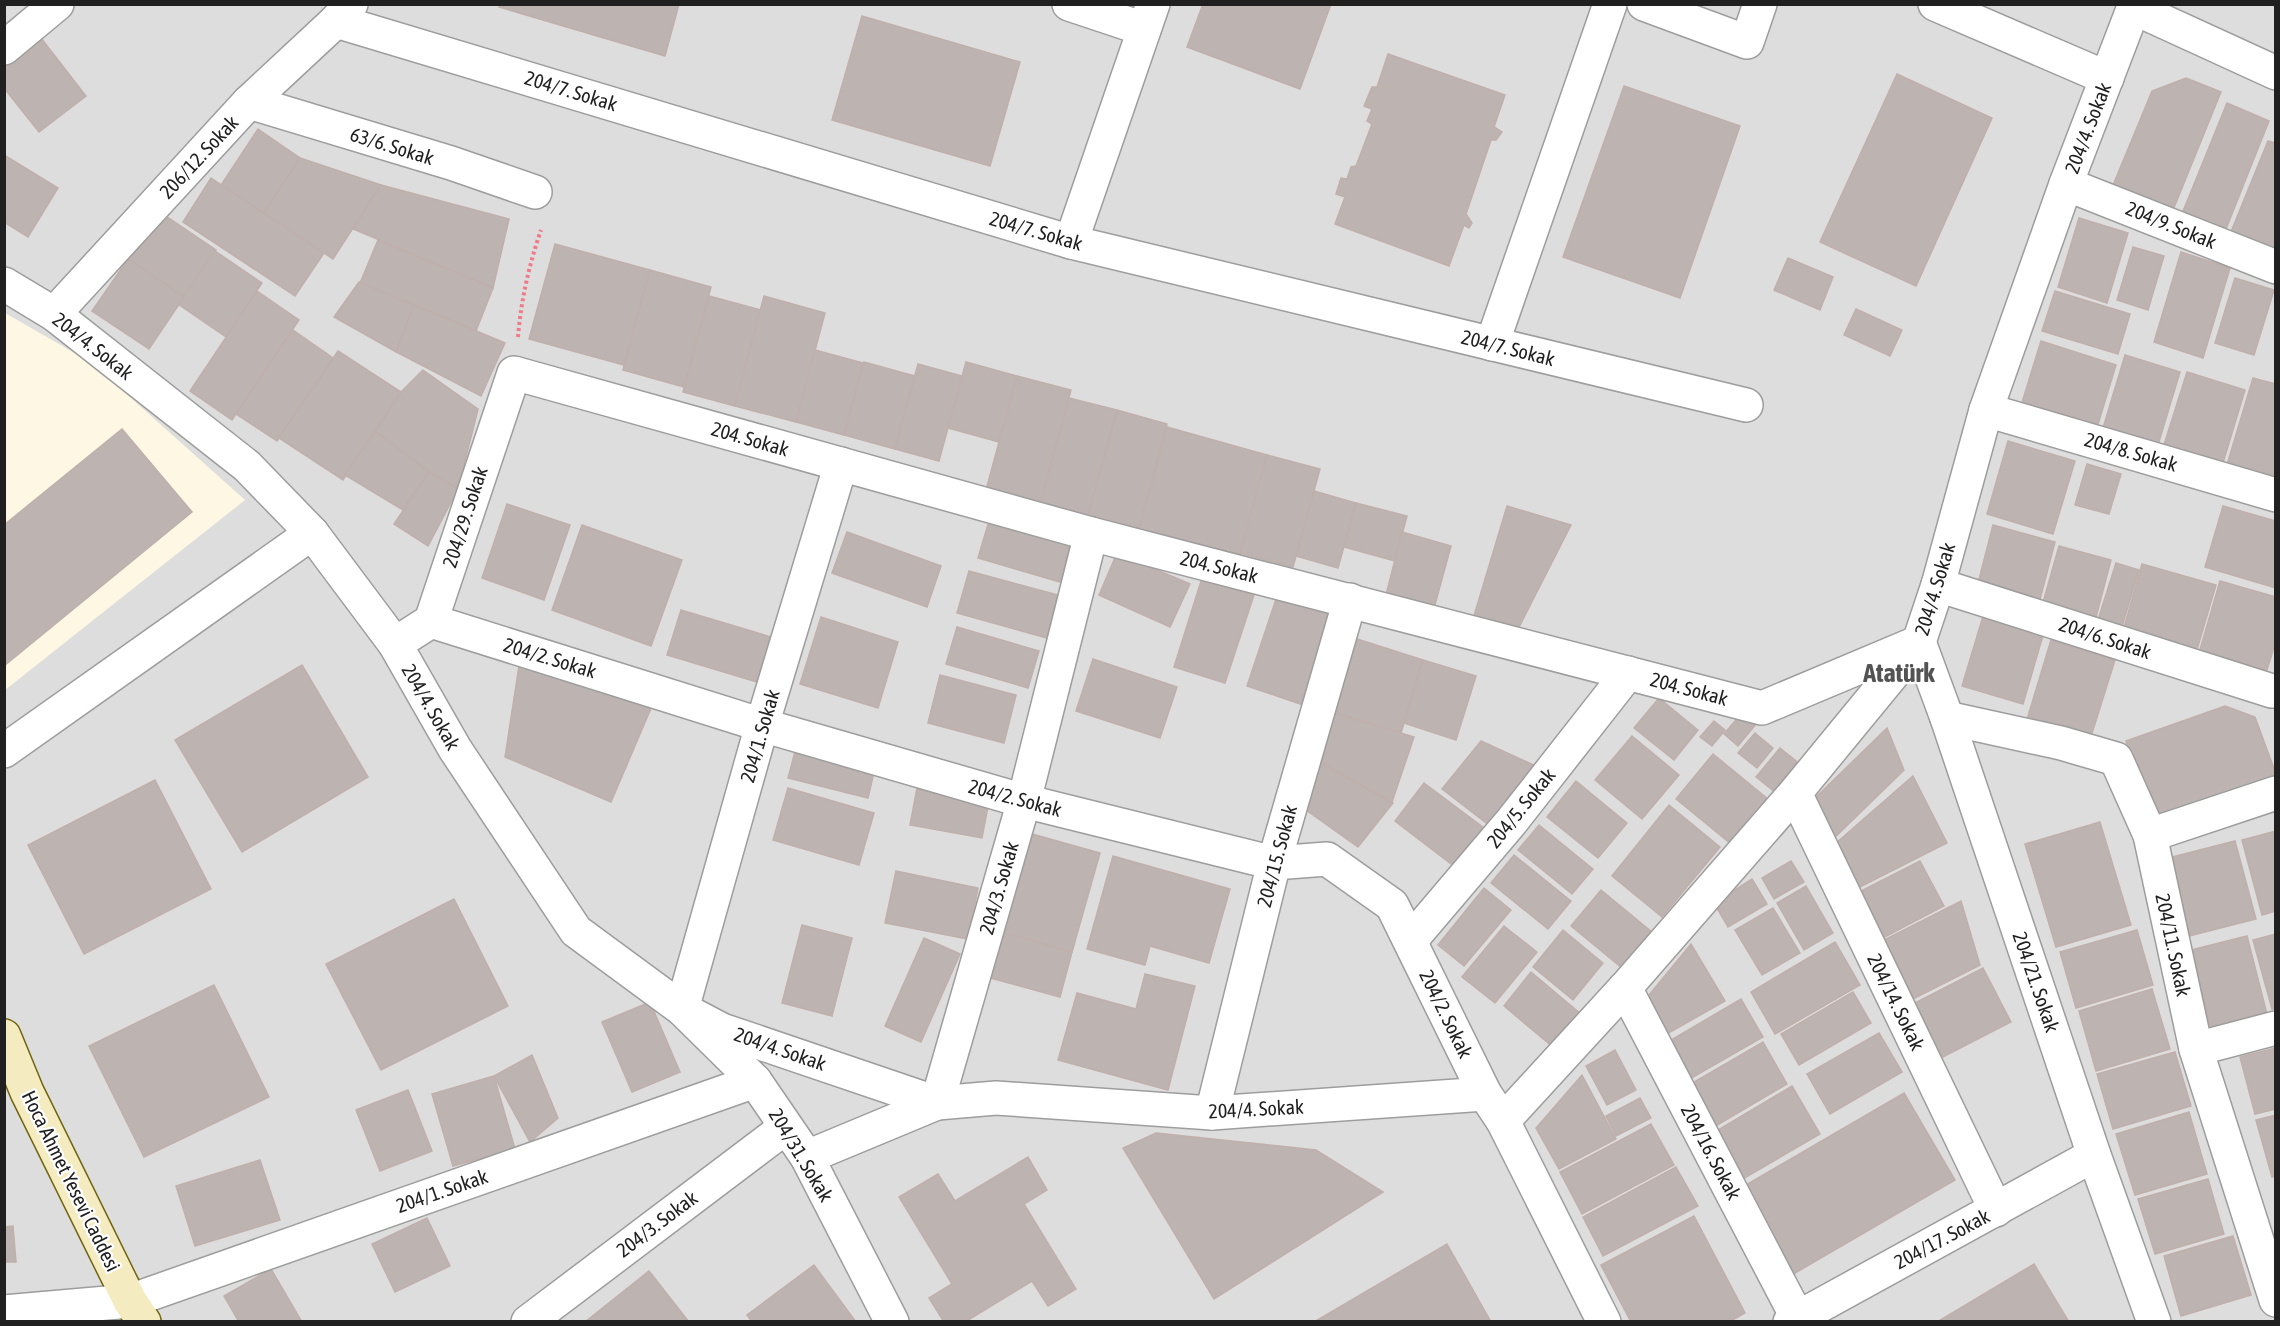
<svg xmlns="http://www.w3.org/2000/svg" width="2280" height="1326" viewBox="0 0 2280 1326" font-family="'Asap Condensed',sans-serif">
<style>
.residential{fill:#dedddd}
.education{fill:#fdf7e4}
.building{fill:#bdb3b0;stroke:#c0afab;stroke-width:1.5}
.lines{fill:none;stroke-linecap:round;stroke-linejoin:round}
.minor-casing{stroke:#9d9d9d;stroke-width:36}
.secondary-casing{stroke:#70640e;stroke-width:36}
.path{stroke:#ef7a89;stroke-width:4;stroke-dasharray:3 3;stroke-linecap:butt}
.minor{stroke:#fff;stroke-width:33}
.secondary{stroke:#f5ebc0;stroke-width:33}
.labels{text-anchor:middle;stroke-width:4.5;stroke-linejoin:round;paint-order:stroke}
.street-label{font-size:20px;fill:#202020;stroke:#fff}
.district-label{font-size:26px;font-weight:bold;fill:#535353;stroke:#fff}
</style>
<rect width="100%" height="100%" fill="#f0ebe7"/>
<!-- residential -->
<rect class="residential" x="5" y="5" width="2270" height="1316"/>
<!-- education -->
<path class="education" d="M5,313l87,50 153,137 -240,190z"/>
<!-- building -->
<g class="building">
<path d="M500,4h179l-14,52 -166,-49z"/>
<path d="M1203,4h128l-31,85 -113,-42z"/>
<path d="M862,16l158,46 -30,104 -158,-46z"/>
<path d="M41,38l45,58 -47,36 -35,-44v-22z"/>
<path d="M1388,54l117,41 -11,32 8,5 -6,8h-5l-25,74 6,9 -3,5 -5,-3 -15,41 -114,-42 10,-27 -9,-3 5,-16 6,1 4,-12 5,-1 16,-42 -5,-3 5,-12 -8,-3 8,-19h5z"/>
<path d="M1897,74l95,44 -76,168 -96,-44z"/>
<path d="M2186,78l35,14 -50,123 -60,-25 41,-99z"/>
<path d="M1624,86l116,40 -60,172 -117,-41z"/>
<path d="M2227,103l42,18 -47,118 -43,-18z"/>
<path d="M258,129l42,29 -36,55 -43,-28z"/>
<path d="M2268,141l8,2v121l-50,-20z"/>
<path d="M4,155l54,33 -30,49 -24,-15z"/>
<path d="M300,158l81,27 -48,74 -69,-46z"/>
<path d="M211,178l113,75 -29,43 -112,-74z"/>
<path d="M381,185l128,34 -16,69 -140,-59z"/>
<path d="M160,212l56,38 -32,47 -56,-38z"/>
<path d="M2079,218l49,15 -21,70 -49,-16z"/>
<path d="M378,240l115,48 -17,43 -116,-48z"/>
<path d="M555,244l95,26 -26,95 -95,-26z"/>
<path d="M2133,247l31,9 -16,54 -31,-10z"/>
<path d="M215,251l47,32 -36,54 -48,-33z"/>
<path d="M2181,252l49,16 -27,90 -49,-16z"/>
<path d="M1788,258l45,19 -13,33 -46,-20z"/>
<path d="M128,259l56,38 -35,52 -57,-38z"/>
<path d="M650,270l61,17 -27,100 -61,-17z"/>
<path d="M2235,278l39,12 -20,65 -39,-12z"/>
<path d="M359,282l55,23 -18,47 -62,-35z"/>
<path d="M257,291l42,29 -67,100 -42,-29z"/>
<path d="M2055,291l75,23 -12,40 -76,-23z"/>
<path d="M709,296l52,14 -26,96 -52,-14z"/>
<path d="M764,296l61,17 -29,109 -61,-16z"/>
<path d="M414,305l91,38 -24,53 -85,-44z"/>
<path d="M1856,309l46,21 -12,26 -46,-21z"/>
<path d="M293,330l40,28 -56,83 -41,-27z"/>
<path d="M2041,341l75,24 -20,66 -76,-22z"/>
<path d="M815,350l48,13 -19,72 -48,-13z"/>
<path d="M338,351l63,41 -58,88 -64,-42z"/>
<path d="M2125,355l55,17 -22,73 -55,-17z"/>
<path d="M864,362l51,14 -20,73 -51,-14z"/>
<path d="M966,362l51,14 -18,66 -51,-14z"/>
<path d="M918,364l44,12 -23,85 -44,-12z"/>
<path d="M423,370l55,39 -20,80 -29,-17 -54,-41 26,-39z"/>
<path d="M2187,372l58,18 -23,76 -59,-18z"/>
<path d="M1017,376l54,14 -31,115 -54,-15z"/>
<path d="M2253,378l23,6v99l-50,-15z"/>
<path d="M1069,398l48,12 -29,108 -48,-13z"/>
<path d="M1117,410l50,14 -30,113 -51,-14z"/>
<path d="M1167,427l100,28 -30,109 -100,-27z"/>
<path d="M122,429l70,83 -188,154v-141z"/>
<path d="M375,431l54,41 -26,38 -58,-35z"/>
<path d="M2008,441l67,20 -22,73 -66,-20z"/>
<path d="M1267,455l53,14 -27,98 -53,-14z"/>
<path d="M2087,464l34,10 -12,40 -34,-9z"/>
<path d="M429,472l29,17 -30,57 -34,-22z"/>
<path d="M1314,491l42,12 -18,65 -42,-12z"/>
<path d="M1356,503l51,13 -12,45 -51,-14z"/>
<path d="M507,504l63,21 -26,75 -62,-22z"/>
<path d="M1507,506l64,19 -57,112 -41,-18z"/>
<path d="M2223,506l53,15v67l-71,-21z"/>
<path d="M989,521l81,24 -10,37 -82,-24z"/>
<path d="M582,525l100,35 -31,86 -99,-36z"/>
<path d="M1993,525l62,17 -17,65 -62,-16z"/>
<path d="M847,532l94,34 -14,41 -95,-34z"/>
<path d="M1402,532l49,14 -18,66 -48,-13z"/>
<path d="M2059,546l52,14 -16,61 -53,-15z"/>
<path d="M1117,553l73,31 -20,43 -71,-32z"/>
<path d="M2116,563l23,7 -18,60 -24,-7z"/>
<path d="M2142,564l74,21 -20,68 -73,-22z"/>
<path d="M969,571l89,24 -11,43 -90,-25z"/>
<path d="M1202,578l52,17 -29,88 -51,-16z"/>
<path d="M2220,581l56,16v44l-10,32 -67,-20z"/>
<path d="M1279,590l62,21 -32,96 -62,-21z"/>
<path d="M681,610l90,27 -14,45 -90,-27z"/>
<path d="M1984,613l60,19 -21,72 -61,-18z"/>
<path d="M821,617l77,25 -20,66 -78,-24z"/>
<path d="M957,627l82,24 -11,37 -82,-24z"/>
<path d="M1351,637l72,23 -22,73 -73,-22z"/>
<path d="M2051,640l64,20 -27,86 -63,-20z"/>
<path d="M1093,659l84,28 -17,51 -84,-27z"/>
<path d="M1423,660l53,16 -20,64 -52,-17z"/>
<path d="M302,665l66,112 -126,75 -67,-112z"/>
<path d="M519,666l133,40 -41,96 -106,-45z"/>
<path d="M940,675l76,20 -12,48 -76,-20z"/>
<path d="M1659,698l39,32 -24,30 -40,-32z"/>
<path d="M2225,706l30,11 21,57v6l-121,42 -29,-81z"/>
<path d="M1328,711l86,26 -22,65 -78,-43z"/>
<path d="M1742,713l14,11 -18,22 -14,-12z"/>
<path d="M1714,721l11,9 -13,16 -12,-9z"/>
<path d="M1887,728l17,42 -74,72 -20,-39z"/>
<path d="M1755,733l18,15 -16,20 -19,-15z"/>
<path d="M1632,736l47,39 -37,44 -47,-39z"/>
<path d="M1481,741l57,26 -48,59 -48,-37z"/>
<path d="M796,748l79,20 -7,30 -80,-20z"/>
<path d="M1780,748l20,16 -24,29 -20,-16z"/>
<path d="M1713,754l55,45 -37,45 -55,-45z"/>
<path d="M1314,759l79,44 -35,44 -59,-42z"/>
<path d="M1913,776l34,67 -91,46 -22,-44z"/>
<path d="M155,780l56,109 -127,65 -56,-109z"/>
<path d="M1576,781l51,42 -29,35 -51,-41z"/>
<path d="M1424,783l64,48 -29,39 -64,-49z"/>
<path d="M788,788l86,25 -15,52 -86,-25z"/>
<path d="M917,788l72,13 -7,37 -72,-13z"/>
<path d="M1669,805l51,42 -58,70 -50,-41z"/>
<path d="M2100,822l31,103 -75,22 -31,-103z"/>
<path d="M1539,825l54,44 -21,25 -54,-44z"/>
<path d="M1018,830l82,23 -28,99 -82,-23z"/>
<path d="M2276,831v80l-14,4 -20,-75z"/>
<path d="M2235,841l21,78 -67,17 -21,-78z"/>
<path d="M1514,855l57,46 -23,28 -57,-46z"/>
<path d="M1113,856l117,33 -21,74 -59,-17 -5,19 -58,-16z"/>
<path d="M1791,861l13,21 -30,17 -12,-21z"/>
<path d="M1920,861l24,45 -65,34 -24,-46z"/>
<path d="M896,871l82,17 -10,51 -83,-16z"/>
<path d="M1752,879l15,25 -39,23 -14,-24z"/>
<path d="M1806,886l27,47 -29,17 -27,-47z"/>
<path d="M1484,888l27,22 -47,56 -26,-21z"/>
<path d="M1601,890l51,42 -30,36 -51,-42z"/>
<path d="M454,899l54,107 -127,64 -55,-106z"/>
<path d="M1961,901l19,64 -73,37 -31,-58z"/>
<path d="M1773,908l27,45 -38,22 -27,-45z"/>
<path d="M802,925l50,13 -20,78 -50,-13z"/>
<path d="M1504,926l33,26 -42,51 -33,-26z"/>
<path d="M991,929l81,23 -12,45 -81,-22z"/>
<path d="M1563,930l40,33 -30,37 -40,-33z"/>
<path d="M2137,930l16,55 -77,23 -16,-56z"/>
<path d="M2276,934v74l-4,1 -19,-69z"/>
<path d="M2247,936l21,82 -56,15 -21,-83z"/>
<path d="M924,938l36,16 -39,88 -36,-16z"/>
<path d="M1835,942l25,43 -85,49 -24,-42z"/>
<path d="M1691,944l34,57 -60,34 -21,-34z"/>
<path d="M1983,968l28,54 -74,38 -28,-54z"/>
<path d="M1531,972l50,42 -27,34 -50,-42z"/>
<path d="M1145,974l50,12 -27,104 -110,-30 19,-67 59,16z"/>
<path d="M214,985l55,112 -125,60 -55,-111z"/>
<path d="M2152,989l18,60 -74,22 -17,-60z"/>
<path d="M1853,992l18,31 -72,42 -18,-31z"/>
<path d="M1741,999l22,38 -75,43 -22,-37z"/>
<path d="M650,1002l30,70 -48,20 -30,-70z"/>
<path d="M1879,1033l23,39 -72,42 -23,-40z"/>
<path d="M1763,1042l24,42 -73,43 -25,-42z"/>
<path d="M2276,1048v61l-21,5 -15,-57z"/>
<path d="M1615,1050l21,40 -29,15 -21,-39z"/>
<path d="M2175,1052l16,54 -78,23 -16,-55z"/>
<path d="M532,1055l26,63 -28,24 -36,-66z"/>
<path d="M1582,1075l34,64 -57,30 -23,-41z"/>
<path d="M494,1076l21,73 -62,17 -21,-72z"/>
<path d="M1792,1086l28,48 -79,46 -28,-47z"/>
<path d="M408,1090l24,61 -52,20 -24,-61z"/>
<path d="M1904,1093l51,87 -165,96 -51,-87z"/>
<path d="M1640,1098l11,20 -35,18 -10,-20z"/>
<path d="M2189,1112l18,62 -72,21 -19,-61z"/>
<path d="M2276,1115v61l-4,1 -16,-57z"/>
<path d="M1651,1124l23,41 -92,49 -22,-42z"/>
<path d="M1156,1133l160,17 67,42 -169,107 -91,-151z"/>
<path d="M1028,1157l19,33 -23,14 52,85 -28,17 -16,-25 -67,41h-21l-15,-24 23,-14 -53,-87 39,-23 17,27z"/>
<path d="M260,1160l20,60 -85,26 -19,-60z"/>
<path d="M1676,1167l22,39 -95,50 -20,-39z"/>
<path d="M2208,1179l16,55 -69,20 -17,-55z"/>
<path d="M1694,1216l51,97 -16,9h-98l-30,-57z"/>
<path d="M427,1218l23,48 -55,26 -23,-48z"/>
<path d="M13,1226l3,36h-12v-35z"/>
<path d="M2233,1236l18,59 -70,21 -17,-60z"/>
<path d="M1447,1244l44,78h-177z"/>
<path d="M2034,1264l35,58h-132z"/>
<path d="M814,1265l42,57h-104l-5,-7z"/>
<path d="M271,1269l31,53h-63l-15,-26z"/>
<path d="M649,1271l40,51h-104z"/>
</g>
<g class="lines">
<defs>
<g id="minor">
<path d="M1069,4l75,25"/>
<path d="M1644,4l103,38 13,-38"/>
<path d="M1935,4l172,74"/>
<path d="M2134,8l142,65"/>
<path d="M336,21l735,221 675,163"/>
<path d="M4,48l53,-44"/>
<path d="M249,102l202,61 84,29"/>
<path d="M2066,184l210,83"/>
<path d="M1071,242l82,-238"/>
<path d="M4,284l50,30 193,152 65,67 83,111 60,105 121,182 106,78 40,21 215,73 59,-5 216,15 273,-19"/>
<path d="M54,314l195,-212 87,-81 15,-17"/>
<path d="M1492,344l118,-340"/>
<path d="M1986,410l290,85"/>
<path d="M841,464l-79,261 -80,284 73,72 52,76 85,165"/>
<path d="M1938,585l334,106"/>
<path d="M431,621l331,104 262,76 250,62 53,-4 65,46 93,189 18,27 101,201"/>
<path d="M1919,642l28,76 147,437 60,167"/>
<path d="M395,644l36,-23 83,-248 577,161 671,174 157,-66"/>
<path d="M1947,718l114,25 55,16 34,76 46,214 80,251"/>
<path d="M4,751l308,-218"/>
<path d="M1795,793l201,417"/>
<path d="M2150,835l126,-42"/>
<path d="M1410,941l102,-120 116,-148"/>
<path d="M1625,988l172,329"/>
<path d="M2196,1049l80,-21"/>
<path d="M937,1103l87,-302 67,-267"/>
<path d="M1212,1113l62,-250 76,-263"/>
<path d="M1503,1121l122,-133 170,-195 124,-151 19,-57 48,-175 80,-226 69,-180"/>
<path d="M807,1157l130,-54"/>
<path d="M4,1312l126,-11 625,-220"/>
<path d="M528,1322l258,-195"/>
<path d="M1790,1322l304,-167"/>
</g>
<path id="secondary" d="M4,1036l23,56 103,209 14,21"/>
</defs>
<!-- minor casing -->
<use href="#minor" class="minor-casing"/>
<!-- secondary casing -->
<use href="#secondary" class="secondary-casing"/>
<!-- path -->
<path class="path" d="M518,337c3,-37 11,-72 23,-107"/>
<!-- minor -->
<use href="#minor" class="minor"/>
<!-- secondary -->
<use href="#secondary" class="secondary"/>
</g>
<g class="labels">
<!-- street labels -->
<g class="street-label">
<text transform="translate(571 91) rotate(17)" y="7">204/7. Sokak</text>
<text transform="translate(2088 128) rotate(-69)" y="7">204/4. Sokak</text>
<text transform="translate(392 146) rotate(17)" y="7">63/6. Sokak</text>
<text transform="translate(199 157) rotate(-47)" y="7">206/12. Sokak</text>
<text transform="translate(2171 225) rotate(22)" y="7">204/9. Sokak</text>
<text transform="translate(1036 231) rotate(16)" y="7">204/7. Sokak</text>
<text transform="translate(93 346) rotate(38)" y="7">204/4. Sokak</text>
<text transform="translate(1508 348) rotate(14)" y="7">204/7. Sokak</text>
<text transform="translate(750 439) rotate(16)" y="7">204. Sokak</text>
<text transform="translate(2131 452) rotate(16)" y="7">204/8. Sokak</text>
<text transform="translate(465 517) rotate(-72)" y="7">204/29. Sokak</text>
<text transform="translate(1219 567) rotate(14)" y="7">204. Sokak</text>
<text transform="translate(1935 589) rotate(-73)" y="7">204/4. Sokak</text>
<text transform="translate(2105 638) rotate(18)" y="7">204/6. Sokak</text>
<text transform="translate(550 658) rotate(17)" y="7">204/2. Sokak</text>
<text transform="translate(1689 689) rotate(15)" y="7">204. Sokak</text>
<text transform="translate(431 707) rotate(60)" y="7">204/4. Sokak</text>
<text transform="translate(760 736) rotate(-74)" y="7">204/1. Sokak</text>
<text transform="translate(1015 798) rotate(15)" y="7">204/2. Sokak</text>
<text transform="translate(1521 808) rotate(-51)" y="7">204/5. Sokak</text>
<text transform="translate(1277 856) rotate(-75)" y="7">204/15. Sokak</text>
<text transform="translate(999 888) rotate(-74)" y="7">204/3. Sokak</text>
<text transform="translate(2173 945) rotate(78)" y="7">204/11. Sokak</text>
<text transform="translate(2036 982) rotate(71)" y="7">204/21. Sokak</text>
<text transform="translate(1896 1002) rotate(64)" y="7">204/14. Sokak</text>
<text transform="translate(1446 1014) rotate(64)" y="7">204/2. Sokak</text>
<text transform="translate(780 1049) rotate(19)" y="7">204/4. Sokak</text>
<text transform="translate(1256 1109) rotate(-3)" y="7">204/4. Sokak</text>
<text transform="translate(1711 1152) rotate(62)" y="7">204/16. Sokak</text>
<text transform="translate(801 1155) rotate(59)" y="7">204/31. Sokak</text>
<text transform="translate(71 1181) rotate(64)" y="7">Hoca Ahmet Yesevi Caddesi</text>
<text transform="translate(442 1191) rotate(-19)" y="7">204/1. Sokak</text>
<text transform="translate(657 1224) rotate(-37)" y="7">204/3. Sokak</text>
<text transform="translate(1942 1239) rotate(-28)" y="7">204/17. Sokak</text>
</g>
<!-- district labels -->
<g class="district-label">
<text x="1899" y="682">Atatürk</text>
</g>
</g>
<!-- border -->
<rect width="2280" height="1326" fill="none" stroke="#202020" stroke-width="12"/>
</svg>
